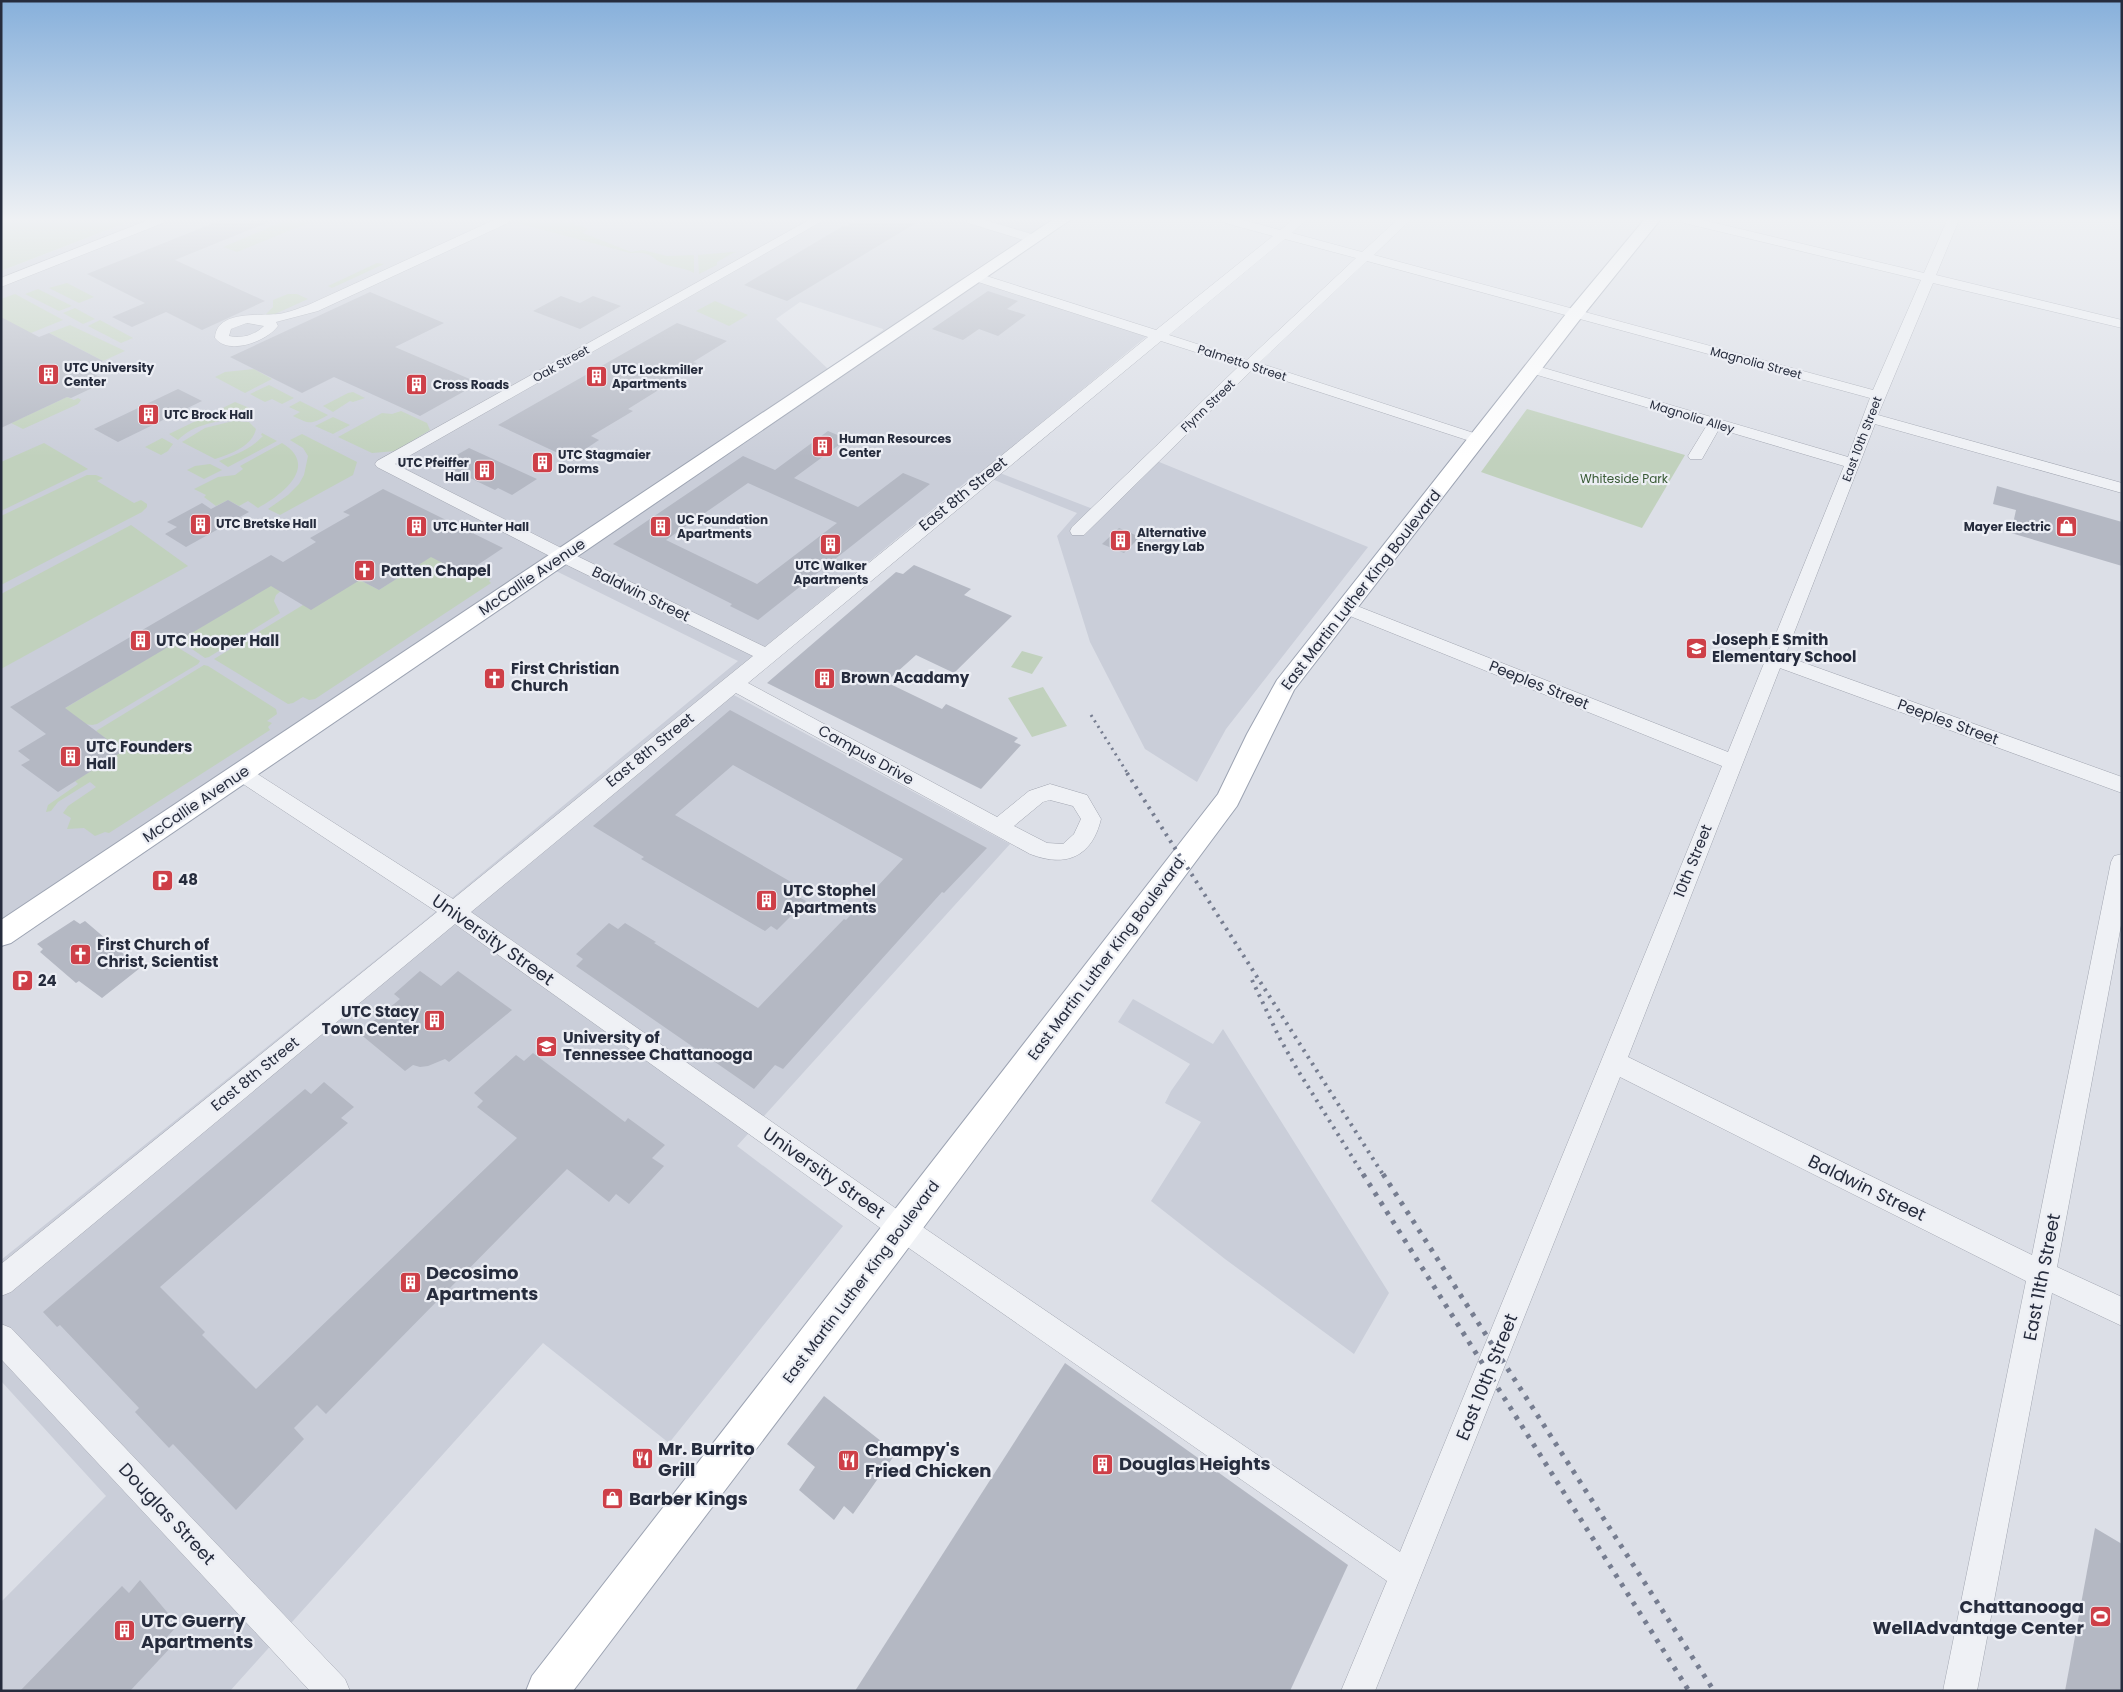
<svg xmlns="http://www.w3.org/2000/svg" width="2123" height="1692" viewBox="0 0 2123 1692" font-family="Poppins,sans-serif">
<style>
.built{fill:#caced9;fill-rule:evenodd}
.green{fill:#c1d1bd}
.building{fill:#b4b8c3;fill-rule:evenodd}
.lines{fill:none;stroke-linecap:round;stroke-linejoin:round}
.minor-casing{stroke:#a2a6b1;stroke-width:1}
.major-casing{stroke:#9ca3b2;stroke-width:2}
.minor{fill:#eff1f5;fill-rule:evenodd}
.major{fill:#fff;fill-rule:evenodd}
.rail-far2{stroke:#767d90;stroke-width:3;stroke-dasharray:2 4.5;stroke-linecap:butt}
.rail-far1{stroke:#767d90;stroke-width:4;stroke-dasharray:2.5 5.5;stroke-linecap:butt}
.rail{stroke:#767d90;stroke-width:5;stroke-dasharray:4 7;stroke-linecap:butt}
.labels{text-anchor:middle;stroke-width:4.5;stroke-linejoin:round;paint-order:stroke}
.far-street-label{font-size:12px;fill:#262c3d;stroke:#eceef4}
.far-poi-label{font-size:12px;font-weight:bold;fill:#262c3d;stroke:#eceef4;text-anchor:start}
.far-park-label{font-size:12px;fill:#375933;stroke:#eceef4}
.street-label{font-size:15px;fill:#262c3d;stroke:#eceef4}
.poi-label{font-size:15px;font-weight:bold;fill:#262c3d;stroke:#eceef4;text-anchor:start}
.near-street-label{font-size:18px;fill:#262c3d;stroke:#eceef4}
.near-poi-label{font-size:18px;font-weight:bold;fill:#262c3d;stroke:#eceef4;text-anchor:start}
</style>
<rect width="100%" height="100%" fill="#dcdfe7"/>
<!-- built -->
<g class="built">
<path d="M133,220h917l-86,57 183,59 -160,132 106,41 54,-52 221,90 -142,182 -29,53 -52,-33 -55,-107 -33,-106 20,-23 -100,-40 -260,213 293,158 -273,302 106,80 -174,217 -126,-100 -313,348h-229v-89l105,-106 -105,-115v-121l417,-334 320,-265 -182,-90 -555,377v-677zM800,302l83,27v1l-55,39 -52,-50z"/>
<path d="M1133,999l80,45 10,-15 166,264 -35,61 -129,-95 -74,-58 50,-79 -36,-19 6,-12 19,-27 -72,-42z"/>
</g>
<!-- green -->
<g class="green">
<path d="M1,220h132l-132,51z"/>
<path d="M287,220l24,2 -74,30 -14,-5z"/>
<path d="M522,220h46l-2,1 22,8 -5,4 48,19 12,-2 24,6 27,-1v18c-9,-5 -17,-5 -27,-8 -18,-6 -12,-14 -37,-12l-113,-30z"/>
<path d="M732,252l5,1h-4l-16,9v3l-18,9 -1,-19z"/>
<path d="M377,263l7,1 -52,24 -4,-2z"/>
<path d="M67,283l27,14 -15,6 -30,-15z"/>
<path d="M38,289l34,17 -13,5 -34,-17z"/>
<path d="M15,294l48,26 -32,13 -30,-12v-22z"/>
<path d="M288,294h9l11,5 -33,15h-9l7,-7v-7z"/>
<path d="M715,301l33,14 -19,11 -33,-15z"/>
<path d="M75,308l20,11 -12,5 -20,-11z"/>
<path d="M100,320l33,18 -12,5 -33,-17z"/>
<path d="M70,325l55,26 -22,10 -54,-28z"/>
<path d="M254,369l18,10 -27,14 -30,-16 10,-5z"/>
<path d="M269,385l25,13 -12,6 -10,-5 -7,3 -15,-8z"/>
<path d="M353,392l12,6 -12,4 -3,-1 -17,11 -10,-6 25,-13z"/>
<path d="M67,397l7,3 4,-2 3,2 -3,4 -55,25 -12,-6z"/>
<path d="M300,401l28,14c-17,9 -17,10 -35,1l7,-4 -11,-5z"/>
<path d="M235,402l17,7c-6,3 -12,7 -18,9 -21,5 -40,6 -56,22l-9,-6z"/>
<path d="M1527,409l158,46 -43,73 -161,-56z"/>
<path d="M401,411l26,12 3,7 -34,21 -24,2 -34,-16 44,-24 10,1z"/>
<path d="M333,417l17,8 -17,9 -18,-8z"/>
<path d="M233,421l16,1 7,7c-4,17 -25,25 -41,30l-33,-17 23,-14z"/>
<path d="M262,433l15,8 -49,26 -9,-6c16,-6 31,-11 44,-25l-2,-1z"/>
<path d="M302,434l55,28 -4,13 -73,40 -12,-6 20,-14 11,-11 5,-9 4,-19 -5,-8 -13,-8z"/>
<path d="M162,438l11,6 -5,7 -7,4 -16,-8z"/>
<path d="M44,443l44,26 -87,42v-49z"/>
<path d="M282,443c38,23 0,52 -24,65l-10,-7 -9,5 -11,-6 -12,6 -12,-9 2,-2 -12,-6 24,-12 17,-2 8,-6 -3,-3z"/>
<path d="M210,464l12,6 -18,9 -17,-9 8,-4z"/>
<path d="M87,475h9l7,3 -6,3 37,22 7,-3 6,4v3l-5,5 -141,73v-69z"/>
<path d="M131,525l57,41 -187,103v-75z"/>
<path d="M403,542l88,37 -2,2 2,2 -176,116 -6,1 -6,-3 -10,6 -5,1 -74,-45 89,-54 57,-25 19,10 23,-15z"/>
<path d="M280,580l2,10 -6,5 -2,6 6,12 -71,44 -4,1 -26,-18z"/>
<path d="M172,644l28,17 -2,3 -101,60 -5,1 -45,-6z"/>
<path d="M1022,651l21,6 -11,17 -21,-7z"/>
<path d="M204,665l4,1 68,43 1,5 -10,7 5,2 -4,4 2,3 -161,103 -4,-1 -10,4 -11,-8 -17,1 4,-11 -8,-5 5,-7 28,-19 -6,-5 -32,20 -7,9 -5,1 2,-7 30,-21 -3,-3 47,-30 -26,-20z"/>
<path d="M1043,687l24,39 -35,11 -24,-39z"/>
</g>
<!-- building -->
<g class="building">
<path d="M221,220l50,1 -96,39 90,41 -63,29 -36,-18 -34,15 -20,-10 33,-14 -58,-29z"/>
<path d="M857,220h64l-134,81 -43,-16 99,-59 2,1z"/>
<path d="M988,291l30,10 -11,8 19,6 -28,21 -19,-7 -16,11 -31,-11z"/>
<path d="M370,292l74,31 -49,24 84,36 -59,33 -86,-39 -32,16 -72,-36z"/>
<path d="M561,296l19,7 13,-7 28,10 -41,23 -47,-18z"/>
<path d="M1,317l38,20 10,-4 54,28 -18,8 22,12 -36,17 -4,-1 -66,31z"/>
<path d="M677,323l50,18 -34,21 4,1 -35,21 3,2 -37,23 5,2 -42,25 8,4 -12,8 6,2 -18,11 -77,-36z"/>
<path d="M178,389l24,12 -84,41 -24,-13z"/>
<path d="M828,431l19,8 -53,39 64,29 45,-34 27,11 -172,136 -28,-14 2,-2 -119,-60 130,-88 32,14zM748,483l89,40 -80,61 -91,-44z"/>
<path d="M469,448l68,31 -25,16 -14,-7 -3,2 -54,-26z"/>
<path d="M1997,486l125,36v44l-111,-33 5,-23 -23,-6z"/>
<path d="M383,489l120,59 -39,26 -33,-17 -52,33 -19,-10 -49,30 -40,-24 -206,122 58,43 -65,41 -37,-27 9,-5 -12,-9 28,-17 -36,-27 261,-152 12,7 33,-20 -6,-4 40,-23 -7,-3z"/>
<path d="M228,500l21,12 -63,35 -21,-13 12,-7 -10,-5 35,-19 9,6z"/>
<path d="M1119,528l21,9 -16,16 -22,-9z"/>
<path d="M914,565l57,24 -7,6 48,21 -58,57 -38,-18 -30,27 56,27 4,-5 72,34 -4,4 7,3 -40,44 -214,-106 129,-111 7,2z"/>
<path d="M730,710l257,138 -43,45 -2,-1 -159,177 -8,-4 -21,24 -178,-123 7,-7 -7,-5 33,-31 9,6 7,-6 31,19 -2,1 104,65 86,-89 2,1 57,-61 -170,-94 -58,50 130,75 -6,7 7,4 -29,29 -6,-4 -6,5 -124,-72 3,-2 -51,-31z"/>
<path d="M74,920l6,4 5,-3 55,47 -38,30 -23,-17 -3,2 -36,-31 3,-3 -6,-5z"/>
<path d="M420,971l21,15 17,-15 54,39 -63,52 -4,-3 -17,7 -8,1 -7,-2 -8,6 -46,-38 41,-34 -6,-5z"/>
<path d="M533,1053l92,69 3,-4 37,27 -13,13 12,8 -35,38 -13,-10 -7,8 -42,-33 -241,245 -9,-9 -23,23 10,11 -68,71 -63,-66 -4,4 -34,-36 4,-4 -79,-83 -3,2 -14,-15 262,-223 6,5 13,-12 30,25 -13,11 7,5 -188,164 45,45 -3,3 54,54 261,-251 -40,-31 6,-6 -9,-8 42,-38 8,6z"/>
<path d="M1065,1363l283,202 -58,126h-435z"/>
<path d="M824,1396l72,57 -43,61 -9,-8 -10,14 -35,-30 16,-23 -28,-23z"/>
<path d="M2095,1528l27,16v147h-57z"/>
<path d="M140,1580l38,45 -11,12 5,9 -42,45h-110l102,-105 7,7z"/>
</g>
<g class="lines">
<defs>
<g id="minor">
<path d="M148,220h17l-2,3 -162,64v-9z"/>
<path d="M494,220h16l-2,3 -190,88 -42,11 2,4c-11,15 -49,30 -63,12 1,-28 45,-22 63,-24 10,-1 21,-6 30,-9zM247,323l17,3c-9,9 -22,13 -35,10l2,-7z"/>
<path d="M809,220h15l-429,244 186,94 184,89 383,-310 -176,-57 -2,-3 2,-3 5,-1 179,57 117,-94 -48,-13 -2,-3h20l37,10 13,-10h13l-14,13 70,19 35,-32h13l-36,35 499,135 48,-110 -237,-57 -2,-3h21l221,53 23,-53h12l-23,55 186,45v8l-189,-45 -55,132 244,68v10l-247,-69 -90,232 337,121v16l-342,-125 -152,389 404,198 79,-393 3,-6 8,-2v66l-65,347 65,30v29l-70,-33 -75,398h-34l83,-410 -406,-204 -245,614h-34l46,-110 -494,-344 -438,-313 -444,368 -10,4v-32l436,-352 -203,-134 -3,-5 3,-5 7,-2 7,2 205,131 300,-243 -184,-90 -192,-99 -2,-3 2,-3zM1285,239l71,19 -109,102 -78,-25zM1367,261l503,137 -22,59 -311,-91h-10l-2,3 2,3 180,53 -19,31 2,3h12l17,-30 125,37 -116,286 -376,-148 -6,-2 -6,2 -3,4 3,4 382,154 -322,786 -489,-333 -440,-307 265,-219 294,161c36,14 62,3 71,-35l-14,-24 -37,-11 -21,7 -32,26 -249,-134 413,-342 78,25 -167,161 -2,4 2,4h12l168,-165 221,72h10l3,-3 -3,-3 -224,-73zM1050,800l23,6 8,13 -7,15 -11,10 -16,-1 -33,-17 29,-24z"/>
<path d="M966,220h19l53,16 2,3 -6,4 -4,-1 -62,-19z"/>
<path d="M1,1324l10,4 334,351 5,12h-40l-309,-332z"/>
</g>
<g id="major">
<path d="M1052,220h18l-1059,723 -10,3v-26z"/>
<path d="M1644,220h16l-79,98 -287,372 -57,116 -337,453 -327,432h-47l6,-15 686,-882 29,-60 30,-54 292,-370z"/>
</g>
</defs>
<!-- minor casing -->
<use href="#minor" class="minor-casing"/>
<!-- major casing -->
<use href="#major" class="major-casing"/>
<!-- minor -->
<use href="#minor" class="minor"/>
<!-- major -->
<use href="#major" class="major"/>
<!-- rail-far2 -->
<path class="rail-far2" d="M1091,715l37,59"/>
<!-- rail-far1 -->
<g class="rail-far1">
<path d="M1127,773l257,403"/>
<path d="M1252,980l27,57 18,32 67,107"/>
</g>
<!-- rail -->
<g class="rail">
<path d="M1363,1174l326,517"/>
<path d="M1383,1174l331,517"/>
</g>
</g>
<!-- sky -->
<linearGradient id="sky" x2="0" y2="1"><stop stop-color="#87b0db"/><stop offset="0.48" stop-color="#eff1f4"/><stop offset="1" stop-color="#eff1f4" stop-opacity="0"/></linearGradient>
<rect width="2123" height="457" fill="url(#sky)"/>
<!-- icons -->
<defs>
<symbol id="building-square" viewBox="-11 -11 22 22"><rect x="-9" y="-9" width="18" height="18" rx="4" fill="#ce3f48" stroke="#eceef4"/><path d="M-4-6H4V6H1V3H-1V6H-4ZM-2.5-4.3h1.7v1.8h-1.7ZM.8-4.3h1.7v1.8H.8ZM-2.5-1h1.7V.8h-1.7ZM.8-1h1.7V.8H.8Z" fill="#fff"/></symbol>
<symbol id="shop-square" viewBox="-11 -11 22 22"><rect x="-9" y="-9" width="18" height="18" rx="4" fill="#ce3f48" stroke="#eceef4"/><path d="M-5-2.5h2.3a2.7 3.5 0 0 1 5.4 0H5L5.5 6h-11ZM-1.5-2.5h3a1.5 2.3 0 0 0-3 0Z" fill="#fff"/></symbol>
<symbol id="church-square" viewBox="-11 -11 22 22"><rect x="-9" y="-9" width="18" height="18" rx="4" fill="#ce3f48" stroke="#eceef4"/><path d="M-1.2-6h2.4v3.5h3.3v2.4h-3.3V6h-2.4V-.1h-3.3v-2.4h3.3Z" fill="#fff"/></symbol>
<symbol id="school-square" viewBox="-11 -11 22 22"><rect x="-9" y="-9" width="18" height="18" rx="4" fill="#ce3f48" stroke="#eceef4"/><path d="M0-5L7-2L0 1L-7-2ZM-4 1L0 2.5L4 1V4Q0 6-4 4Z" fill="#fff"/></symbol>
<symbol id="parking-square" viewBox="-11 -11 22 22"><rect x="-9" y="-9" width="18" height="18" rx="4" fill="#ce3f48" stroke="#eceef4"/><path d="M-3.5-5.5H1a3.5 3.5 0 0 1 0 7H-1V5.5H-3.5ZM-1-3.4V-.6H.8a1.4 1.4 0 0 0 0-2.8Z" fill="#fff"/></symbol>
<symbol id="university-square" viewBox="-11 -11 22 22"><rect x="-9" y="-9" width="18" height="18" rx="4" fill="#ce3f48" stroke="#eceef4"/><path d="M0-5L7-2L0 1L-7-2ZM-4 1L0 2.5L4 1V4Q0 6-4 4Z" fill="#fff"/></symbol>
<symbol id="restaurant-square" viewBox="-11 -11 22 22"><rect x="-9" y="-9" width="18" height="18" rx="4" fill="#ce3f48" stroke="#eceef4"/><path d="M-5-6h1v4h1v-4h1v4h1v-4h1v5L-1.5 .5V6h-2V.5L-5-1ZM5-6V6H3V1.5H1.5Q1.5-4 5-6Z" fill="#fff"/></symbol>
<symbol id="stadium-square" viewBox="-11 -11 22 22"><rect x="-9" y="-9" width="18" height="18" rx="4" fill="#ce3f48" stroke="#eceef4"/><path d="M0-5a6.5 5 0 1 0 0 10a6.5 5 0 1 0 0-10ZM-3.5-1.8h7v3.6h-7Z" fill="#fff"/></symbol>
</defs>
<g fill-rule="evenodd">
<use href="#building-square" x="36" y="362" width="25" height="25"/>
<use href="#building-square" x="584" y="364" width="25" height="25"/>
<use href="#building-square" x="404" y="372" width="25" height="25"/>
<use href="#building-square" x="136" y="402" width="25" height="25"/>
<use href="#building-square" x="810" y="434" width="25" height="25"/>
<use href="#building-square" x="530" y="450" width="25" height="25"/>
<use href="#building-square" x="472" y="458" width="25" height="25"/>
<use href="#building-square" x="188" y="512" width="25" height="25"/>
<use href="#building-square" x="404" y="514" width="25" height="25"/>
<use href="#building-square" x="648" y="514" width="25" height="25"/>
<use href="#shop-square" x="2054" y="514" width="25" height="25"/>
<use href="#building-square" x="1108" y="528" width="25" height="25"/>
<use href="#building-square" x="818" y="532" width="25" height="25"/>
<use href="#church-square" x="352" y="558" width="25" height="25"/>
<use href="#building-square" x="128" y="628" width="25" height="25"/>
<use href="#school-square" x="1684" y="636" width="25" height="25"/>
<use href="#church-square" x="482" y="666" width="25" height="25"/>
<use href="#building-square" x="812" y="666" width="25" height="25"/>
<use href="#building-square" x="58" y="744" width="25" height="25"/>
<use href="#parking-square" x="150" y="868" width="25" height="25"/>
<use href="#building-square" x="754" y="888" width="25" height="25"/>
<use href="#church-square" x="68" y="942" width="25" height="25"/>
<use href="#parking-square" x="10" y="968" width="25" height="25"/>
<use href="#building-square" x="422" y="1008" width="25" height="25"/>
<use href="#university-square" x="534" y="1034" width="25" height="25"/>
<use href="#building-square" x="398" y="1270" width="25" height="25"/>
<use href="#restaurant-square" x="630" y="1446" width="25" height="25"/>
<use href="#restaurant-square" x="836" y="1448" width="25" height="25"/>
<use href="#building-square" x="1090" y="1452" width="25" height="25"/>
<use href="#shop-square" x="600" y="1486" width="25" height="25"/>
<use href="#stadium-square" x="2088" y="1604" width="25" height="25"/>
<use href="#building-square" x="112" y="1618" width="25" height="25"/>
</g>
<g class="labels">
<!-- far-street labels -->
<g class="far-street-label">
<text transform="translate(1242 363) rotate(18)" y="4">Palmetto Street</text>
<text transform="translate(1756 363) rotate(15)" y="4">Magnolia Street</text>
<text transform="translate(561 364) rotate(-29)" y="4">Oak Street</text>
<text transform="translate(1208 406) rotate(-44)" y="4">Flynn Street</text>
<text transform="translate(1692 417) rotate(17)" y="4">Magnolia Alley</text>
<text transform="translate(1862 439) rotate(-69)" y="4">East 10th Street</text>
</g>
<!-- far-poi labels -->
<g class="far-poi-label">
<text x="64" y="372">UTC University<tspan x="64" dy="14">Center</tspan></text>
<text x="612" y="374">UTC Lockmiller<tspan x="612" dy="14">Apartments</tspan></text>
<text x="433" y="389">Cross Roads</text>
<text x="164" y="419">UTC Brock Hall</text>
<text x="839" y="443">Human Resources<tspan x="839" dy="14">Center</tspan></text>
<text x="558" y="459">UTC Stagmaier<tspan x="558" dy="14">Dorms</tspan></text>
<text x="469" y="467" text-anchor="end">UTC Pfeiffer<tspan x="469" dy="14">Hall</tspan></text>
<text x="677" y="524">UC Foundation<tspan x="677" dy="14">Apartments</tspan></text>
<text x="216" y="528">UTC Bretske Hall</text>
<text x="433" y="531">UTC Hunter Hall</text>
<text x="2051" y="531" text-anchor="end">Mayer Electric</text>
<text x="1137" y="537">Alternative<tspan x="1137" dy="14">Energy Lab</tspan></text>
<text x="831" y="570" text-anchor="middle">UTC Walker<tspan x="831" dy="14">Apartments</tspan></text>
</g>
<!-- far-park labels -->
<g class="far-park-label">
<text x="1624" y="483">Whiteside Park</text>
</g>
<!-- street labels -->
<g class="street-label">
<text transform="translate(963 494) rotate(-39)" y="5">East 8th Street</text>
<text transform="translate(532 577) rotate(-34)" y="5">McCallie Avenue</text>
<text transform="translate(1361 590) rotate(-52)" y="5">East Martin Luther King Boulevard</text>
<text transform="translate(641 594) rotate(26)" y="5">Baldwin Street</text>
<text transform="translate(1539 685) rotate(22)" y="5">Peeples Street</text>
<text transform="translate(1948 722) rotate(20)" y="5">Peeples Street</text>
<text transform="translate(650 750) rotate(-39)" y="5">East 8th Street</text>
<text transform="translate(866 755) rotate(29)" y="5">Campus Drive</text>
<text transform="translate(196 804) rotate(-34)" y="5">McCallie Avenue</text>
<text transform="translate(1693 861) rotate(-68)" y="5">10th Street</text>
<text transform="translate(1106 959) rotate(-53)" y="5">East Martin Luther King Boulevard</text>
<text transform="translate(255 1074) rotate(-39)" y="5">East 8th Street</text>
<text transform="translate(861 1282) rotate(-53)" y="5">East Martin Luther King Boulevard</text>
</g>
<!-- poi labels -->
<g class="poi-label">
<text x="381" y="576">Patten Chapel</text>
<text x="1712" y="645">Joseph E Smith<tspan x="1712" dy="17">Elementary School</tspan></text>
<text x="156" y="646">UTC Hooper Hall</text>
<text x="511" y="674">First Christian<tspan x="511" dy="17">Church</tspan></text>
<text x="841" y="683">Brown Acadamy</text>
<text x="86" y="752">UTC Founders<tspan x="86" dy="17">Hall</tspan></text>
<text x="178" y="885">48</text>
<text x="783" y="896">UTC Stophel<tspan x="783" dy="17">Apartments</tspan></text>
<text x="97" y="950">First Church of<tspan x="97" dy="17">Christ, Scientist</tspan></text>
<text x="38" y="986">24</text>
<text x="419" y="1017" text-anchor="end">UTC Stacy<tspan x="419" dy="17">Town Center</tspan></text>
<text x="563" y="1043">University of<tspan x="563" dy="17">Tennessee Chattanooga</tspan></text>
</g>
<!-- near-street labels -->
<g class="near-street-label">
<text transform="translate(493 940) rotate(35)" y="6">University Street</text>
<text transform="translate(824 1173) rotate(35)" y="6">University Street</text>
<text transform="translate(1867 1188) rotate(26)" y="6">Baldwin Street</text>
<text transform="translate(2042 1277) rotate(-79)" y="6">East 11th Street</text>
<text transform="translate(1487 1377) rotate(-68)" y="6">East 10th Street</text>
<text transform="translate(167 1514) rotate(47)" y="6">Douglas Street</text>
</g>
<!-- near-poi labels -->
<g class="near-poi-label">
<text x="426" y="1279">Decosimo<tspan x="426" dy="21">Apartments</tspan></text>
<text x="658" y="1455">Mr. Burrito<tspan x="658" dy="21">Grill</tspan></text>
<text x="865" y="1456">Champy's<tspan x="865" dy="21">Fried Chicken</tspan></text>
<text x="1119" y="1470">Douglas Heights</text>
<text x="629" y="1505">Barber Kings</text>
<text x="2084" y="1613" text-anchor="end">Chattanooga<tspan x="2084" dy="21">WellAdvantage Center</tspan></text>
<text x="141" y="1627">UTC Guerry<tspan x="141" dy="21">Apartments</tspan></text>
</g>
</g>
<!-- border -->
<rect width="2123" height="1692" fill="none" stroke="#262c3d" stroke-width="5"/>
</svg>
